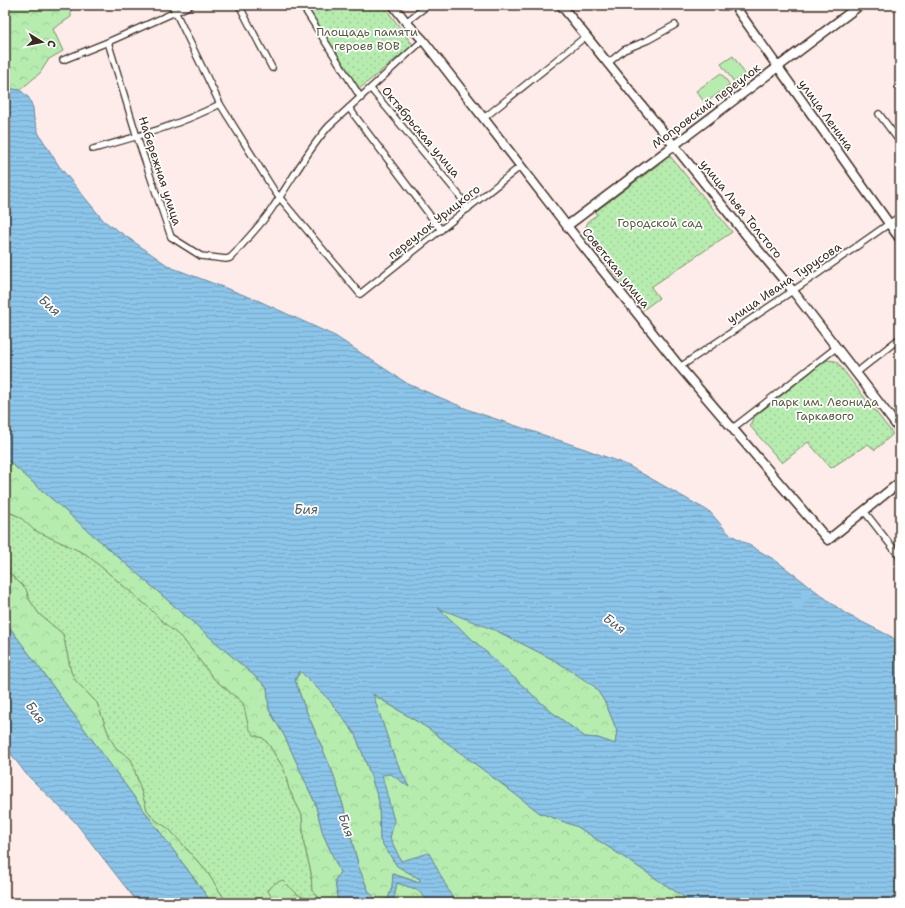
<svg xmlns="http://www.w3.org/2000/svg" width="905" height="908" viewBox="0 0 905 908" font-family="'Shantell Sans',sans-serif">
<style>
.grass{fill:url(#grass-dots);stroke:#788c66}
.forest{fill:url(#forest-crowns);stroke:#788c66}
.pitch{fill:#b6edaf;stroke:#788c66}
.water{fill:url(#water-rules);stroke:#6b8798;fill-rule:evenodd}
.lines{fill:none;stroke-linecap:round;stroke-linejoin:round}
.street-casing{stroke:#3b2a1e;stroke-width:8}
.secondary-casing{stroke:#3b2a1e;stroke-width:11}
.street{stroke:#fff;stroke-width:5.5}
.secondary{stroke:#fff;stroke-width:8}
.labels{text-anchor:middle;stroke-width:3.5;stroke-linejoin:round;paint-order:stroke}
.park-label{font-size:12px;fill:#5a5b42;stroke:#fff}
.street-label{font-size:12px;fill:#3b2a1e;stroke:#fff}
.water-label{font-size:13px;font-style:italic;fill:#53585b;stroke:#fff}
</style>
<defs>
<pattern id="grass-dots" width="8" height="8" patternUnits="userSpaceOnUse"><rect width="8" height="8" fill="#b6edaf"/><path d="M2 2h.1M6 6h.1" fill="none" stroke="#9dcb96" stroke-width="1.8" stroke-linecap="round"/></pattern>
<pattern id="forest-crowns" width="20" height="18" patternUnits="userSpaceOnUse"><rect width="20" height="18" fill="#b6edaf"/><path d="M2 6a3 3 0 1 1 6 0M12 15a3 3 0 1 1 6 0" fill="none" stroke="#9dcb96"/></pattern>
<pattern id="water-rules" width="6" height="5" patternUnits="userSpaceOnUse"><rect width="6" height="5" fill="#8bc5ea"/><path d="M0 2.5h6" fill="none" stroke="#79a9c8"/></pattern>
</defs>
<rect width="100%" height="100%" fill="#feecea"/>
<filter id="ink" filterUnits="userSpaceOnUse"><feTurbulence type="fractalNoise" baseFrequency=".025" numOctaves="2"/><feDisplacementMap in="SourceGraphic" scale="8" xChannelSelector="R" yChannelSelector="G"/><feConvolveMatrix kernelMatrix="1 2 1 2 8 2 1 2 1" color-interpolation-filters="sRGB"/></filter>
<g filter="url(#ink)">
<!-- grass -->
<g class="grass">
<path d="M306,5h77l30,40 -54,44z"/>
<path d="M670,156l62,76 -81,55 8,11 -16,12 -60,-77 6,-13 8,-5 -2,-3z"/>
<path d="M826,360l10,1 57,73 -18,16 -7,-6 -37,24 -23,-26 -26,21 -32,-37 3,-8z"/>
<path d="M5,511l15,6 15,13 51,24 60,51 16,16 22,19 30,39 29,24 11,32 9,3 6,7 15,24 5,20 13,26 2,29 7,28 1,19 13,12h-13l-16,-10 -13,-13 -15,10 7,13h-48l-20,-31 -38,-43 -15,-10 -7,-9 -16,-51 -15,-11 -6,-10 -13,-35 -21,-22 -5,-9 -8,-38 -24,-20 -10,-15 -3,-10 -21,-20z"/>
</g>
<!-- forest -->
<g class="forest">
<path d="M17,5h54v12l-18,12 10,22 -14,8 -9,14 -20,17 -8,-1 -7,-6v-75z"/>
<path d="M5,458l262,229 2,23 16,27 30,66 8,31 17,38 -5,8 3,23h-13l-13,-12 -1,-19 -7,-28 -2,-29 -13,-26 -5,-20 -15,-24 -6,-7 -9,-3 -5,-7 -6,-25 -29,-24 -30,-39 -22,-19 -16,-16 -60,-51 -52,-24 -14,-13 -15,-7z"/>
<path d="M5,569l21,20 3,10 10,15 24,20 8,38 5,9 21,22 13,35 6,10 15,11 16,51 7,9 15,10 38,43 20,31h-15l-207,-282z"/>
<path d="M437,607l60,24 59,30 40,26 10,17 11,27 -2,13 -17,-6 -13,-1 -36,-27z"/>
<path d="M301,671l29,30 25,33 12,31 12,36 1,39 17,26 23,13 -1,4 -10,-4 -16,-5 -1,13 -4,12 -11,1 -8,-8 -10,-24 -16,-63 -9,-29 -31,-73 -8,-23z"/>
<path d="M372,694l57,35 111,84 38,14 115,76h-238l-2,-5 -52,-37 -11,-23 4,-17 -13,-46 10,-1 17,12 -15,-32z"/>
<path d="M283,880l13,13 16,10h-37l-7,-12 7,-8z"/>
<path d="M397,883l19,6 15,14h-40l2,-1z"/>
</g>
<!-- pitch -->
<g class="pitch">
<path d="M733,56l12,18 -11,8 -13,-18z"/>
<path d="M721,73l9,12 -25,18 -9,-12z"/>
</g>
<!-- water -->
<g class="water">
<path d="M5,83l7,6 8,1 9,8 4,10 1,11 5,15 20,32 45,55 66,46 87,33 78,36 73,48 64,27 113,38 42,16 83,47 18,21 47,27 71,54 46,23 8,7v259h-207l-115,-76 -38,-14 -111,-84 -56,-35 20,60 16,33 -18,-13 -9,1 12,46 -4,17 11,23 28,-8 26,50h-24l-15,-14 -19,-6 -4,19 -2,1h-53l-3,-23 5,-8 -17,-38 -8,-31 -30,-66 -16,-27 -2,-23 -262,-229zM438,608l59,23 59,30 39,26 11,17 11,27 -2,13 -17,-6 -13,-1 -36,-27zM300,671l30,30 25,33 12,31 12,36 1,39 17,26 23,13 -1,4 -26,-9 -1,13 -4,12 -11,1 -8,-8 -10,-24 -16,-63 -9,-29 -31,-73 -8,-23z"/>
<path d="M5,621l207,282h-74l-63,-81 -49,-48 -21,-28z"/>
</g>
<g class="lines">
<defs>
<g id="street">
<path d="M172,5l48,99 55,88 85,102 161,-128"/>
<path d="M239,5l33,63"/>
<path d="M302,5l59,93"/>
<path d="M406,22l22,-17"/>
<path d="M108,42l29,95 34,100 30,19 25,3 4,-1 6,-6c12,-15 27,-29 37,-45 19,-27 34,-56 56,-81l94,-86"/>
<path d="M63,60l45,-18 83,-37"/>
<path d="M607,64l17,-14 24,-10 27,-15"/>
<path d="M371,89l88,106 9,14"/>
<path d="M349,108l92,122"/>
<path d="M879,114l21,28"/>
<path d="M484,118l101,-81"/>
<path d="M93,149c43,-12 87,-24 127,-45"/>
<path d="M680,367l136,-92 84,-59"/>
<path d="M856,373l44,-35"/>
<path d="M733,428l104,-81"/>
<path d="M864,511l36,46"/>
</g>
<g id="secondary">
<path d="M393,5l13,17 17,18 144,186 113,141 148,173 72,-58"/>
<path d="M561,5l194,241 38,45 107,139"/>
<path d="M734,5l166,234"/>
<path d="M567,226l293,-221"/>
</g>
</defs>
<!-- street casing -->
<use href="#street" class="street-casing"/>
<!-- secondary casing -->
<use href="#secondary" class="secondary-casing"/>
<!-- street -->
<use href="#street" class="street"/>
<!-- secondary -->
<use href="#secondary" class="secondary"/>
</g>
</g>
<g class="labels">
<!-- park labels -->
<g class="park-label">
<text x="367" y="36">Площадь памяти<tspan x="367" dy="14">героев ВОВ</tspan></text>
<text x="660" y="227">Городской сад</text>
<text x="825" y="406">парк им. Леонида<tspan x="825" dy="14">Гаркавого</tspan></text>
</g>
<!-- street labels -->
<g class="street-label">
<text transform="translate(706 106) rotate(-37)" y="4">Мопровский переулок</text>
<text transform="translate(826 115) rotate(54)" y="4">улица Ленина</text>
<text transform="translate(421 132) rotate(50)" y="4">Октябрьская улица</text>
<text transform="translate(160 171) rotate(72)" y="4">Набережная улица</text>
<text transform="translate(741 209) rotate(51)" y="4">улица Льва Толстого</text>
<text transform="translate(434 222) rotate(-38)" y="4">переулок Урицкого</text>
<text transform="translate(616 268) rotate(51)" y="4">Советская улица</text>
<text transform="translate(784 283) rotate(-34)" y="4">улица Ивана Турусова</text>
</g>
<!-- water labels -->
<g class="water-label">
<text transform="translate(50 305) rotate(41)" y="5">Бия</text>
<text x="306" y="514">Бия</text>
<text transform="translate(615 623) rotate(36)" y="5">Бия</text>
<text transform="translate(36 712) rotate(54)" y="5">Бия</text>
<text transform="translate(347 825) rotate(71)" y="5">Бия</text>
</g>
</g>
<!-- margin -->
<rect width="905" height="908" fill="none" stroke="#fff" stroke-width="20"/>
<rect x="10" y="10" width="885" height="888" fill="none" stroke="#3b2a1e" stroke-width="1.5" filter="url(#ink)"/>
<!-- north arrow -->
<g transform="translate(42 42) rotate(100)" stroke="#ffffff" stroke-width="3" paint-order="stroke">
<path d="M0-3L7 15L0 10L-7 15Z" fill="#3b2a1e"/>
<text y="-6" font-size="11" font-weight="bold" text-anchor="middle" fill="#3b2a1e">С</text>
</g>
</svg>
